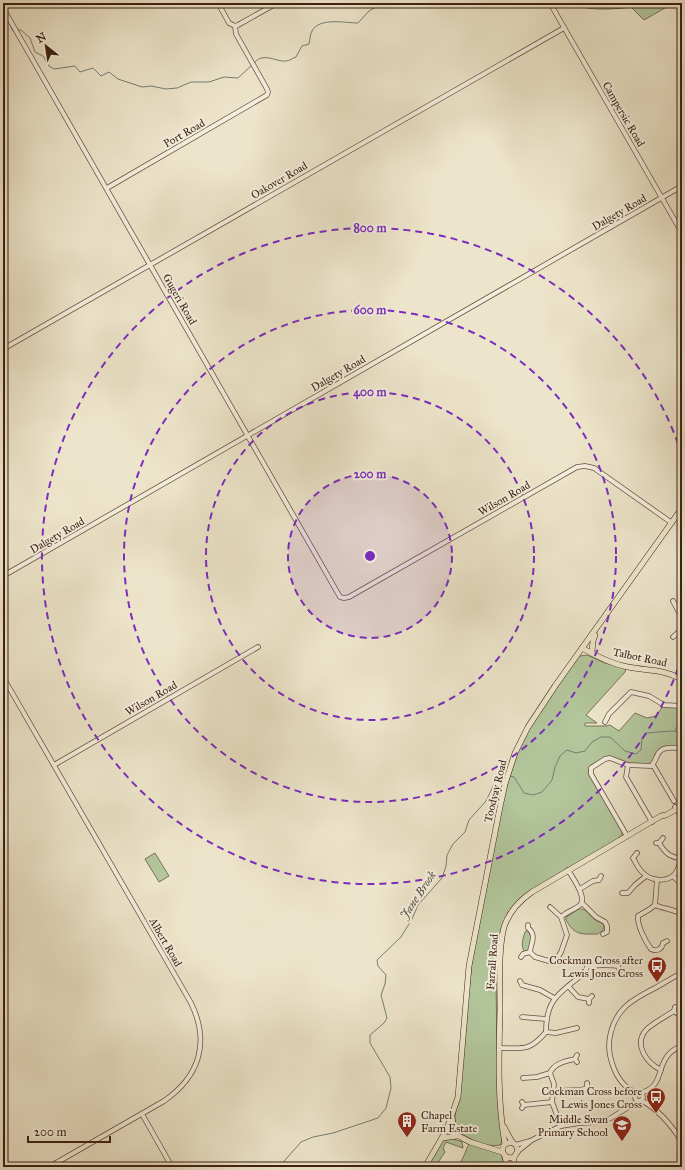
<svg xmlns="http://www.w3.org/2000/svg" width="685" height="1170" viewBox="0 0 685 1170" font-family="'IM FELL Great Primer',serif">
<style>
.green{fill:#b3c69c;stroke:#787357}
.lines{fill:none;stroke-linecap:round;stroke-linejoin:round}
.stream{stroke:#747f74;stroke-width:1}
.minor-casing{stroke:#695140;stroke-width:5.5}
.major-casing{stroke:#3d2012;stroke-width:6}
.minor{stroke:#f3eedd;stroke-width:4}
.major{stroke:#ede5cb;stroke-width:5}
.ring{fill:none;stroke:#7b2cbf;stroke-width:2;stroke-dasharray:7 5}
.labels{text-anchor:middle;stroke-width:4;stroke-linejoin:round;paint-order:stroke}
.street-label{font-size:11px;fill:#3d2012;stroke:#f3eedd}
.poi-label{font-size:11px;fill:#3d2012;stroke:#f3eedd;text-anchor:end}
.water-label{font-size:12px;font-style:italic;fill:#595043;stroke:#f3eedd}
.centre{fill:#7b2cbf;stroke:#f3eedd;stroke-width:2}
.ring-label{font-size:12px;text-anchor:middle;font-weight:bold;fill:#7b2cbf;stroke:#f3eedd;stroke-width:4;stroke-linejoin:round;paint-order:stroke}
</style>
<rect width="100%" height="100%" fill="#ede5cb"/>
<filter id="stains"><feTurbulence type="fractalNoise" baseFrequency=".005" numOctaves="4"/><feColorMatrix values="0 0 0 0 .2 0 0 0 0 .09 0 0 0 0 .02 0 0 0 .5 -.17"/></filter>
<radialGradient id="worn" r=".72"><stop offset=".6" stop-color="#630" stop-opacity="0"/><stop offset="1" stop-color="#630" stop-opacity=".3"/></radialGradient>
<!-- green -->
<g class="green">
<path d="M590,3h72l3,5 -21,12 -13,-13c-14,2 -30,3 -44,1l-1,-3z"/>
<path d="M587,655l18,8 21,5 -1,4 -39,43 11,8h-12v3h21l4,-1 9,6 16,-18 12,5 9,-2 8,-11 18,1v41l-20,1 -5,4 -6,12 -22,-1 -23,-6 -15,8 -2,5 1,6 32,55v4l-4,3 1,2 -101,62 -10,10 -6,15 -6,52 1,68 5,94 -2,4c-14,3 -31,-6 -43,-14l-2,-3v-12l19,-173 26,-136 21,-66 52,-80 7,-5z"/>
<path d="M155,853l14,23 -10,6 -14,-23z"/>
<path d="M579,909c7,-1 10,6 15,10 3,3 10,3 10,8 0,3 -4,5 -6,7 -17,0 -23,2 -32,-14v-3z"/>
<path d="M528,930l4,6 -3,14 -4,2c-5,-5 -2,-14 0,-20z"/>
<path d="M451,1138l11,4 1,6 -17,-6 -3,6 2,4 -10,15h-7l14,-27z"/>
<path d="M470,1142l31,12 1,2 2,11h-48c8,-7 9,-16 14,-25z"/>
</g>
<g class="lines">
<!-- stream -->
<g class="stream">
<path d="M408,3l16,3 9,-3"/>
<path d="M3,14h2l8,17"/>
<path d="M18,30h3l9,8 5,14 8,4 6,10 5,3 21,-3 5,6 13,-4 8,8 8,-4 9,7 24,8 9,-1 15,3 11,-1 14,-6h18l15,-5 14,1 13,-12"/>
<path d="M255,62c9,-10 21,0 31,-1 3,0 7,-3 10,-4l6,-11 7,-2c1,-4 1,-10 3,-13 7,-14 34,-8 46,-8l11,-12 14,-8"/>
<path d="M680,704l2,-6"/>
<path d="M675,730l6,-9"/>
<path d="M510,776l4,1 10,16 9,2 9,-3 10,-12 3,-13 5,-11 7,-6 9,3 9,-2 7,-9 9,-5h9l15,14 11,3 5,-4 1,-12 5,-5 24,-2 11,1"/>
<path d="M279,1167l22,-25 12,-5 20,-4 45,-15 8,-10 5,-20 -1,-11 -20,-34v-8l14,-12 3,-5 -6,-23 4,-11 1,-9 -8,-9 -1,-6 24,-23 11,-18 6,-14 24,-27 4,-12 1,-11 6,-11 12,-12 4,-12 17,-19 11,-23 7,-4 3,1"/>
</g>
<defs>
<g id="minor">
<path d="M218,3l11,20 6,3 3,-1 39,-22"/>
<path d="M550,3l132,230"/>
<path d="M3,8l337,589 4,1 5,-1 228,-130 8,-1 9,2 78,55"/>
<path d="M107,188l160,-93 1,-3 -1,-3 -31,-55 -1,-8"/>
<path d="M3,349l561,-321"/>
<path d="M3,576l679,-390"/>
<path d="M673,601l9,17"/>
<path d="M673,637l9,-8"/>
<path d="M3,677l188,326c19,39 9,73 -27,98l-115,66"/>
<path d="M605,722l4,-8 22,-22 18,4 15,9 18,1"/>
<path d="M54,765l204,-118"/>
<path d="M628,765l-2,12 26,45"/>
<path d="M653,765l21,36"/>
<path d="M675,807l7,11"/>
<path d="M627,836l-36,-62v-6l14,-9 5,-1 18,7 23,1c3,-3 4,-5 5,-8 5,-13 14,-10 26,-10"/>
<path d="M656,843h3l4,-5"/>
<path d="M659,843c7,11 10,13 22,16"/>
<path d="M637,853l-4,5c3,5 5,10 9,14 7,8 23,11 32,3 5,-5 5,-12 8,-18"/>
<path d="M673,876l5,5 4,2"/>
<path d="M657,880l-2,25 -5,4 -12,7c-1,9 7,25 13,33 6,3 11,0 12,-6l4,-2"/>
<path d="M580,889l13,-8 6,-1 2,-4"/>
<path d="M622,893h6l7,-8 11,-9"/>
<path d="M582,903l14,14 9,5 2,4v6l-4,2"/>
<path d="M655,905c9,4 18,4 27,9"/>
<path d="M550,907l11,10"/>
<path d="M528,925v3c9,7 3,15 2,24l5,5 14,4 5,-1 4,-3 3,-5 6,-17 -6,-18c5,-5 13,-7 19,-12 8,-7 -8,-28 -12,-35"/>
<path d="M521,957l2,-3 7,-2"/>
<path d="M520,981l2,4 18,5 14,8"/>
<path d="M568,986l10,11 11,2"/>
<path d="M589,1003v-4l3,-3"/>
<path d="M675,1007l-1,4 4,3"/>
<path d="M522,1017l24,2"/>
<path d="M546,1032l10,1 21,-5"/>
<path d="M499,1048c24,0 30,4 47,-16 0,-35 15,-39 38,-59 1,-1 3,-5 3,-6 2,-2 27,-2 31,-1l2,5"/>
<path d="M577,1055l-2,4 2,3"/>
<path d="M661,1070c-14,-7 -28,-25 -15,-40 4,-5 22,-15 28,-19"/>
<path d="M523,1078l14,-1 13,-4"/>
<path d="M587,1083v5l3,3"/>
<path d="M554,1091l27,-1 6,-2"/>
<path d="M637,1093c-13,-5 -21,-17 -25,-30 -7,-19 -1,-43 14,-57 8,-7 19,-13 29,-18 9,-5 18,-11 27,-15"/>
<path d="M641,1093c23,-7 15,-25 28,-39 3,-4 9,-6 13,-9"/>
<circle cx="639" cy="1097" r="4"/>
<path d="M641,1100c18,10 30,24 41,42"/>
<path d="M522,1102l2,3 -2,3"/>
<path d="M524,1105l28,-3"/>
<path d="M142,1114l30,53"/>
<path d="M561,1126l-9,-24 2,-18 -4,-11c4,-10 16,-12 25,-14"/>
<path d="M516,1145l14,-4"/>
<path d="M518,1151l14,-11 29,-14 19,-3 19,-1 12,-4 27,-17"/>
</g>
<g id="major">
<path d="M582,648c14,8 30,16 46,19 21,4 34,2 54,12"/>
<path d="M592,651l1,-10 2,-6"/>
<path d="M452,1117l2,16"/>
<path d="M504,1127l8,15"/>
<path d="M444,1128l26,14 32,10"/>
<path d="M442,1138l15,-2"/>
<path d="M505,1144l7,-2 4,3 2,6 -4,6c-9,3 -15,-6 -9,-13 -8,-44 -6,-90 -5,-135 0,-25 -2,-58 4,-82 5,-15 15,-26 28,-35l129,-76 5,-1 16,-9"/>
<path d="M505,1156l2,11"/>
<path d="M514,1157v10"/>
<path d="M425,1167l22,-38 11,-32 11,-131 31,-159 5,-23 10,-31 13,-26 27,-41 127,-178"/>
</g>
</defs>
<!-- minor casing -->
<use href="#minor" class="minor-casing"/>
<!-- major casing -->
<use href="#major" class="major-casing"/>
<!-- minor -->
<use href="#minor" class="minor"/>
<!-- major -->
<use href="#major" class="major"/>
</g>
<!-- distance rings -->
<circle cx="370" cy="556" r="82" fill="#7b2cbf" fill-opacity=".12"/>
<g class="ring">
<circle cx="370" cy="556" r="82"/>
<circle cx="370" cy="556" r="164"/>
<circle cx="370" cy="556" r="246"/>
<path d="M682 657A328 328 0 1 1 682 455"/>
</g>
<!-- icons -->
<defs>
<symbol id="bus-pin" viewBox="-11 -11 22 30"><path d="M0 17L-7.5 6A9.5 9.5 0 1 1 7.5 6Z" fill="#8f2418" stroke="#f3eedd"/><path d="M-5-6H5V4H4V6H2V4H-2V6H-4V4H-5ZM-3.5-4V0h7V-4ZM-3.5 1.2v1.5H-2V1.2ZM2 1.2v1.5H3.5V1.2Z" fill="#fff"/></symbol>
<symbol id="building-pin" viewBox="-11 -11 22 30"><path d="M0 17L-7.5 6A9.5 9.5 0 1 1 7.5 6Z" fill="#8f2418" stroke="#f3eedd"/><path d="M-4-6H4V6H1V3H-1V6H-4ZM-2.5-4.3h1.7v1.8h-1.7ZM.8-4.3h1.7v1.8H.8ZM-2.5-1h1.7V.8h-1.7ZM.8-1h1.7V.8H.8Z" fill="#fff"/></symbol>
<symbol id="school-pin" viewBox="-11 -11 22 30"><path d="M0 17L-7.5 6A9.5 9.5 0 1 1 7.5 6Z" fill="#8f2418" stroke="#f3eedd"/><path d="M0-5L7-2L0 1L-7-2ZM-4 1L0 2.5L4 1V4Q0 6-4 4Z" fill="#fff"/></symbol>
</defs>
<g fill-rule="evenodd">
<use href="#bus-pin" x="646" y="955" width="22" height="30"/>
<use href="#bus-pin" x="645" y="1086" width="22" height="30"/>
<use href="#building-pin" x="396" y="1110" width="22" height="30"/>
<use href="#school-pin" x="611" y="1114" width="22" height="30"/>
</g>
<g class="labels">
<!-- street labels -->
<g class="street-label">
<text transform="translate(624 114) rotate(60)" y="4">Campersic Road</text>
<text transform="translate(184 133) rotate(-30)" y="4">Port Road</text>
<text transform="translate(279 180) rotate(-30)" y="4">Oakover Road</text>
<text transform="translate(619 212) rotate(-30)" y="4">Dalgety Road</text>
<text transform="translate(180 299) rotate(60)" y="4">Gugeri Road</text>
<text transform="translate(338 373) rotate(-30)" y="4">Dalgety Road</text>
<text transform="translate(504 498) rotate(-30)" y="4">Wilson Road</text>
<text transform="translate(57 535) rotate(-30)" y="4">Dalgety Road</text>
<text transform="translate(640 657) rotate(12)" y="4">Talbot Road</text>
<text transform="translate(151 698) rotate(-30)" y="4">Wilson Road</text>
<text transform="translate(495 791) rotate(-76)" y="4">Toodyay Road</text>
<text transform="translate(166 942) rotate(60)" y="4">Albert Road</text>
<text transform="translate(492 962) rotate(-86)" y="4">Farrall Road</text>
</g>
<!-- poi labels -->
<g class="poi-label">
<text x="643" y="964">Cockman Cross after<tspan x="643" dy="13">Lewis Jones Cross</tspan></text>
<text x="642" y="1095">Cockman Cross before<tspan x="642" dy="13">Lewis Jones Cross</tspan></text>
<text x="421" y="1119" text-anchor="start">Chapel<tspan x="421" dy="13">Farm Estate</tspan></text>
<text x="608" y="1123">Middle Swan<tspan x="608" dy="13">Primary School</tspan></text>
</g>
<!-- water labels -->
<g class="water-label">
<text transform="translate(418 895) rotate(-56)" y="4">Jane Brook</text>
</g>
</g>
<circle cx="370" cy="556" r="6" class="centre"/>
<g class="ring-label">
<text x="370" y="232">800 m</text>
<text x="370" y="314">600 m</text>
<text x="370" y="396">400 m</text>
<text x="370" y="478">200 m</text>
</g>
<!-- margin -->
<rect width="685" height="1170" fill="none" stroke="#ede5cb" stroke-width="16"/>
<rect x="4" y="4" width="677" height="1162" fill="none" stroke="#3d2012" stroke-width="2"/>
<rect x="8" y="8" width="669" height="1154" fill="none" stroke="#3d2012"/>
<!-- north arrow -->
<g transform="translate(46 46) rotate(330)" stroke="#f3eedd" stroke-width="3" paint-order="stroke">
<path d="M0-3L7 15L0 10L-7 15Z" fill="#3d2012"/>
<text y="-6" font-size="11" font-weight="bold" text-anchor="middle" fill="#3d2012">N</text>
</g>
<!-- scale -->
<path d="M28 1136v6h82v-6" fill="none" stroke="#3d2012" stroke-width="2"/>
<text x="34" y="1136" font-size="12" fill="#3d2012" stroke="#f3eedd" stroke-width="3" paint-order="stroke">200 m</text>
<rect width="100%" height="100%" filter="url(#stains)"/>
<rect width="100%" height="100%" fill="url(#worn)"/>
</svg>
